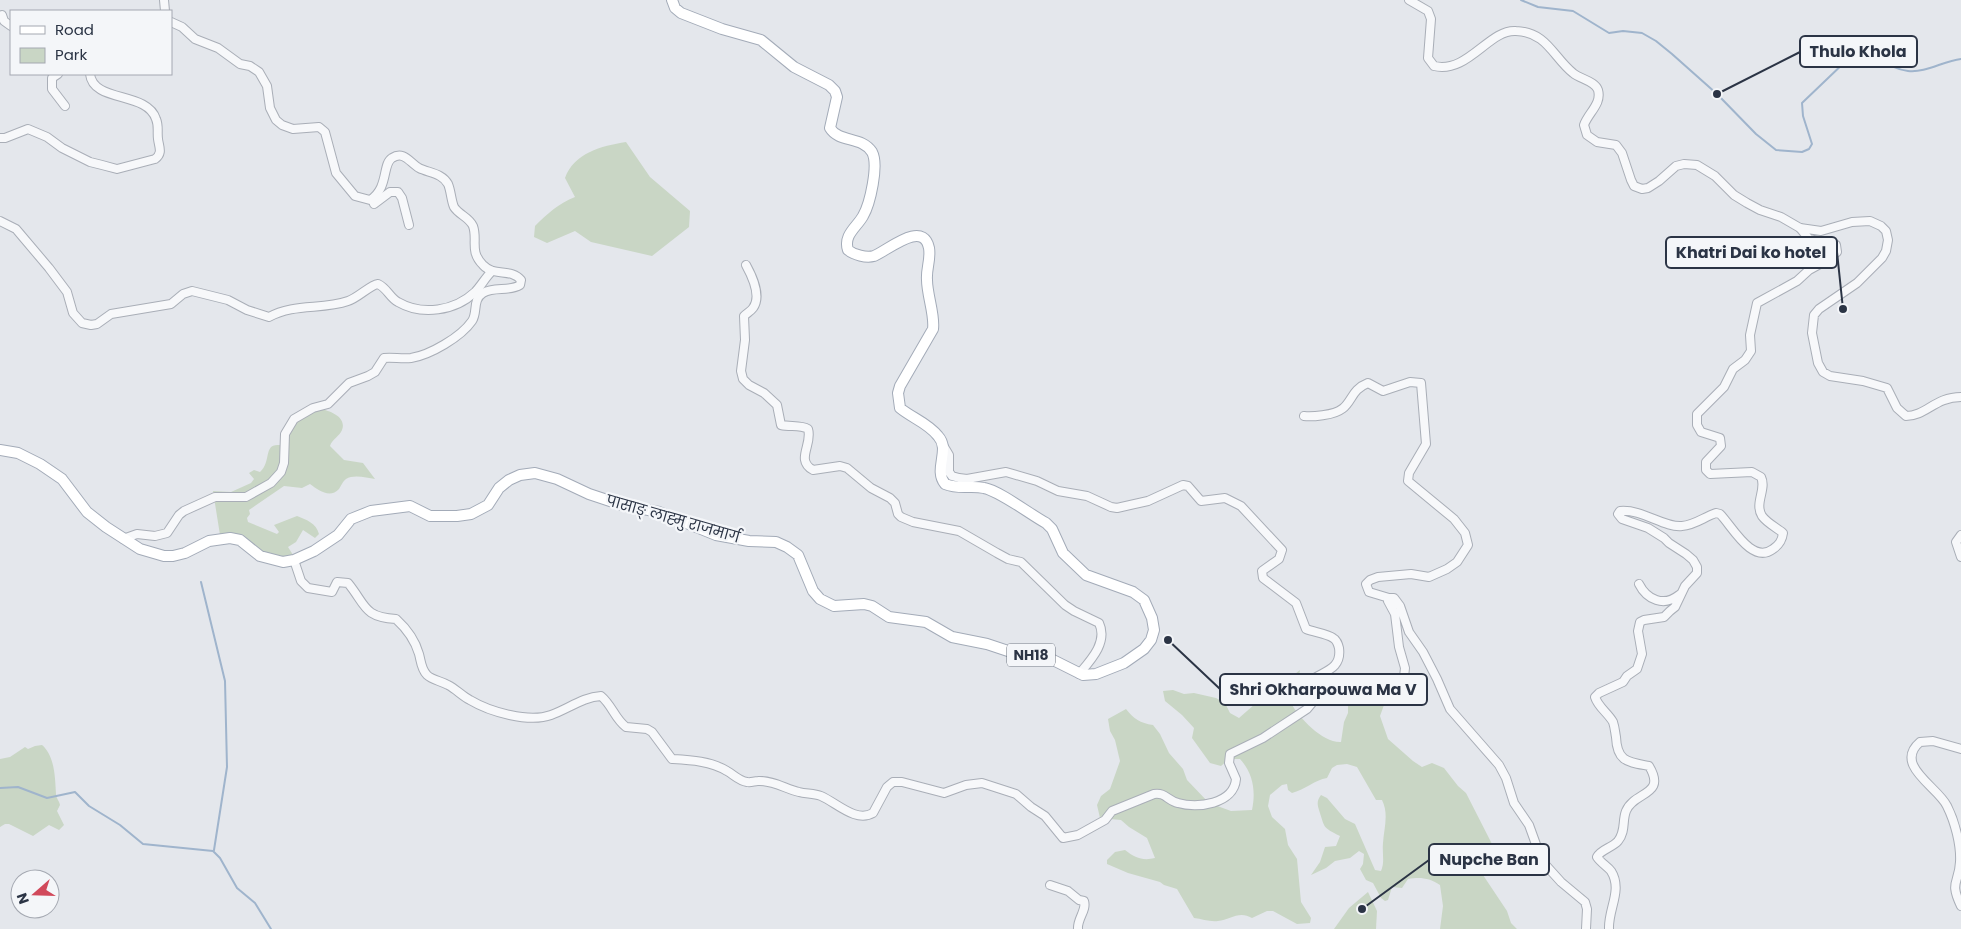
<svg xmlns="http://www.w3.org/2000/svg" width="1961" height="929" viewBox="0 0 1961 929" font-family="Poppins,'Noto Sans Devanagari',sans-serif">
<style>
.green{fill:#c9d6c5}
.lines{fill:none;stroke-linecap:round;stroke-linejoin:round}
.stream{stroke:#9fb4cc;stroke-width:2}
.minor-casing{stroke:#a9aeb7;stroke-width:10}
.major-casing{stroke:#a3abb8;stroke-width:12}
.minor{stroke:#f7f8fa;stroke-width:8}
.major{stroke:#fff;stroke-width:10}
.labels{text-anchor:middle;stroke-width:4.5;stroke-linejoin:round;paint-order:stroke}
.shield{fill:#f4f6f9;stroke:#676e7b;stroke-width:1}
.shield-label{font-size:14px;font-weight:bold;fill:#2b3445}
.street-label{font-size:15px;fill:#2b3445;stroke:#f4f6f9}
.leader{fill:none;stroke:#2b3445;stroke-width:2}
.callout-dot{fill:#2b3445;stroke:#f4f6f9;stroke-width:2}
.callout{fill:#f4f6f9;stroke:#2b3445;stroke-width:2}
.callout-label{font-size:16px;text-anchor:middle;font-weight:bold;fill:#2b3445}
</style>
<rect width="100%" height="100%" fill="#e4e7ec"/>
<!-- green -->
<g class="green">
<path d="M626,142l24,35 40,34 -1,16 -37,29 -61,-14 -16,-11 -28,12 -13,-6 1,-11c12,-12 24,-23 40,-29l-10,-19c9,-25 36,-32 61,-36z"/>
<path d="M321,409c9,2 26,8 21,21 -2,6 -10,9 -12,16l14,14 19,3 12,16c-8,-1 -21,-5 -29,0 -3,2 -5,7 -7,10 -9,10 -21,1 -29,-5l-8,4 -18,-2 -35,24 1,4 -3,4 1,4 29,12 2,-2 -5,-7 23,-9c10,4 19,7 22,18l-4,4 -12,-8 -7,12 -8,5 5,8 -12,3 -6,-1 -55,-22 -7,-44 18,1 20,-9 3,-4 -5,-6 5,-3 6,2c13,-12 1,-32 25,-26l8,-21 16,-13z"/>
<path d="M1300,670l-4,22 -5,11c8,15 32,40 50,39l3,-20 4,-9v-19l23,-4 11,4 2,11 -4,11 8,23 25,22 9,6 10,-4 12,5 14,18 8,7 26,51 -3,22 -6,9 24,36 4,12 6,6h-77l3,-23 -3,-21c-11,-7 -19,-8 -32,-6l-6,9 -10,-1 -4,13 -3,1 -4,-3 -8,-15 -7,-3 -6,-11 3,-5 1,-10 -5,-3 -9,7 -15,3 -9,7 -15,7 9,-13 5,-15 11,-1 4,-10c-18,-9 -15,-8 -21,-26 -2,-6 -2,-10 2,-15l6,3 18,21 10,5 20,46 6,1c4,-9 1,-18 2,-28 1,-15 6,-29 -1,-43h-6l-19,-33 -10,-3 -10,1 -5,3 -5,10c-12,2 -23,12 -35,15l-4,-3 -1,-6 -5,1 -12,10 -2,11 4,11 13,12 3,16 9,14 4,43 10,16 -1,5 -13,1 -24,-13h-6l-15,7c-13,-8 -22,2 -34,3 -8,1 -16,-2 -24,-3l-17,-29 -13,-4 -4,-3 -32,-9 -21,-9v-4l8,-8 10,-2c10,8 18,11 30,8l-8,-20 -18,-11 -8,-7 -21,-2 -3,-13 4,-9 9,-7 10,-28 -5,-21 -5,-9 -2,-12 18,-10c8,10 14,14 27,16l7,9 9,19 14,16 4,11 22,23 22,8 21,-1c4,-19 1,-37 -12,-51h-11l-8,7 -11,-3 -18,-25 2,-10 -12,-13 -17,-14 -2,-10 10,-1 11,4 10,-1 22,5 9,5 5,10 9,5 24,-21 8,-11 20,-9z"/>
<path d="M42,745c13,11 13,33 14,49 0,4 3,6 4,11l-3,6 7,14 -5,5 -10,-5 -16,11 -24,-12h-4l-5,3v-68l10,-2 15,-10 3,2 7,-3z"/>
<path d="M1368,892l9,19 -1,18h-42l15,-21z"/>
</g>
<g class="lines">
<!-- stream -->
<g class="stream">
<path d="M1521,0l17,7 35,4 36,22 14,-2 19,2 14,8 16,13 45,40 39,40 20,16 26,2 7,-3 3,-5 -9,-28 -1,-13 46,-44 14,-9c16,6 28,19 46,21 18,2 35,-10 53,-12"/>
<path d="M201,582l24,99 2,86 -13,83"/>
<path d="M0,788l18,-1 29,11 28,-6 14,14 31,19 23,19 70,7 7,7 17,30 18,15 16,26"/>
</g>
<defs>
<g id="minor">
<path d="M164,0l1,11"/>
<path d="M1409,0l19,11 3,8 -3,39 6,8c34,8 55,-37 82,-35 31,1 37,26 57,42 7,6 22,8 25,17 4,14 -10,23 -14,35l3,10 10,7 19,3 6,8 9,27 3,6 8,3 6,-1 11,-7 17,-15 8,-2 13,1 18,11 19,19 13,8 13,7 21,7 19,11 21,3 31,-9 18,-1 11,5 5,5 2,9 -2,11 -4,7 -25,25 -38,26 -5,6 -2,18 6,30 5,9 7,4 33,5 24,7 10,20 9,8c20,0 29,-19 55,-19"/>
<path d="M2,15l2,6 7,5"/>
<path d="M58,74l-6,4v11l13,17"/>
<path d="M0,138h5l23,-9 19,8 15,11 28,14 12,3 15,4 38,-10c8,-6 4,-12 3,-20 -1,-7 1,-13 -2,-20 -9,-28 -63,-16 -66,-45"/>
<path d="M374,204l16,-12h8l4,6 7,27"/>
<path d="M0,221l16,8 33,39 18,24 6,21 9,10 9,2 6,-1 14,-10 60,-10 12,-10 9,-3 36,9 19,10 22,7c25,-14 53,-7 79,-16 10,-3 22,-16 30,-17 9,4 12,14 20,18 24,14 57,9 77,-10 6,-6 10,-14 17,-21"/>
<path d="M746,265c6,11 16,31 7,43 -2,3 -6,5 -9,8l1,24 -4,31 2,8 6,6 15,8 13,12 4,20c9,2 20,0 27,4 5,15 -13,31 5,41l27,-4 7,2 24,20 19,10 5,5 3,11 3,3 12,5 46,9 38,22 11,6 13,3 44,43 9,6 25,12c9,19 -8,37 -20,51"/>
<path d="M1304,416c7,1 13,0 20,-1 32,-4 21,-23 44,-32l15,8 27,-9 11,1 5,61 -17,29 -1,8 46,38 11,14 3,12 -11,17 -10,7 -18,8 -18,-3 -33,3 -8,3 -4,4 3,8 20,6"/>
<path d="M943,445l6,10v17l3,4 7,2 8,1 39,-7 31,9 21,10 29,5 24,11 6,1 31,-7 35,-16 5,1 13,15 24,-3 16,8 41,44 -3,9 -17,12 1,7 33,25 10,26c8,3 22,5 27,9 4,2 5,6 6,10 3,22 -16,23 -29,33l-5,19 4,5c7,-6 9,-16 18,-20 21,-11 56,7 77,-8l1,-9 -6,-21 -4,-33 -7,-13 1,-3h5l6,8 9,26 14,20 14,27 13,30 49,56 7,13 8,25 15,22 13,36 19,21 24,20 2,7 -1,20"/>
<path d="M1961,535l-5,7 5,15"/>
<path d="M123,539l14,-5 18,2 12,-3 12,-18 5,-4 31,-14h31l25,-14 10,-11 3,-9 1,-29 9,-15 19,-11 15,-4 21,-21 19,-7 7,-4 9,-14c8,-1 18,1 27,0 19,-3 50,-21 61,-37 6,-9 0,-21 11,-28 11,-7 26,-1 37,-8l1,-5c-10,-12 -27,-3 -38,-15 -14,-14 -5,-25 -10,-39 -4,-9 -14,-11 -19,-19 -3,-7 -3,-16 -6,-23 -6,-11 -19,-11 -29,-16 -9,-5 -15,-18 -27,-10 -10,6 -3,30 -22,42l-15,-4 -19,-23 -11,-41 -6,-5 -26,2 -11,-4 -6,-5 -6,-12 -3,-22 -8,-14 -9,-6 -10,-2 -22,-16 -23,-9 -13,-12 -11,-5"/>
<path d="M294,560l7,21 7,7 24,4 5,-10 11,1c18,22 15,34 48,36 11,10 19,21 23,35 2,7 2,15 8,21 5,5 14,6 21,10 8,4 14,11 22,15 20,12 59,23 81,15 17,-6 32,-18 50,-19 11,9 14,23 25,31l21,2 5,3 20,27c18,1 39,2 55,12 7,4 12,10 20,11 4,1 7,-1 11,-1 14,-1 28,8 41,11 7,2 15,1 22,4 16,7 35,27 52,17l14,-26 6,-5h9l42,11 22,-8 16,-2 34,11 15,13 14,9 18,22 15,-3 27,-15 7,-9 42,-17c11,-2 14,7 24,9 19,6 56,1 58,-24l-7,-16 1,-9 33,-16 44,-29 5,-6"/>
<path d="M1639,584c8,16 25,23 40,11"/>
<path d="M1961,749l-28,-8 -13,1c-27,23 18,45 27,64 8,16 14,39 13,56 -1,22 -11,19 1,44"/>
<path d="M1050,885l18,6 11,9 5,1c3,9 -7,18 -6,28"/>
<path d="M1609,929c-1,-20 14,-39 2,-58 -4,-5 -10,-8 -14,-14 4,-8 15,-9 21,-16 8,-10 4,-20 8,-30 8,-20 41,-15 23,-45 -21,-4 -32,-4 -33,-29 -1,-5 -1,-9 -3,-15 -5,-9 -15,-15 -18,-25l4,-4 24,-11 4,-6 10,-7 5,-15 -4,-23 2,-9 4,-2 20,-3 6,-6 5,-4 10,-21 12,-13v-6l-4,-7 -7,-6 -17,-11 -5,-5 -16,-10 -26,-9 -4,-5 2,-3c23,-2 44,17 62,15 13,-1 22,-9 34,-13l4,1c12,12 32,51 53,35 6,-4 9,-8 10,-16 -6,-5 -16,-10 -21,-17 -8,-13 5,-27 -1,-39l-9,-5 -42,2 -4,-4v-8l15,-16 -1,-8 -19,-6 -4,-7v-11l27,-27 9,-18 12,-9 6,-9 -1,-16 7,-32 40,-22 12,-11 20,-11 8,-7 -1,-7 -27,-6 -9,-11"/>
</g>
<path id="major" d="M0,450l18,3 22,11 22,15 25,33 19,15 34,22 24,7h9l12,-3 24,-12 21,-3 10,2 20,16 23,6 11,-2 20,-9 24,-16 13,-16 20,-8 39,-5 20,10h27l14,-2 17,-9 11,-17 10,-8 11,-5 15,-2 22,6 32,15 33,11 37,7 57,23 33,6 27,1 11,5 11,8 15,36 7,8 14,7 30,-2 8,2 17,11 37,5 26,15 35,7 30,10 28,2 38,19 13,-1 28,-11 20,-14 7,-9 3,-10 -2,-12 -8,-18 -11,-8 -47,-17 -23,-22 -11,-24 -6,-6c-15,-8 -46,-32 -62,-35 -14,-3 -24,2 -39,-4 -12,-15 6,-34 -7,-48 -10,-13 -26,-18 -38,-28l-2,-15 2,-7 33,-57c2,-14 -6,-34 -6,-49 -1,-11 4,-21 2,-32 -6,-29 -42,3 -55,8 -8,2 -20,-1 -26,-6 -5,-15 9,-23 15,-34 7,-12 16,-51 9,-64 -10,-16 -33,-9 -42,-24l7,-31 -2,-6 -6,-6 -35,-18 -33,-27 -39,-11 -41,-16 -6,-5 -3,-8"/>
</defs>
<!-- minor casing -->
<use href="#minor" class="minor-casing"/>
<!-- major casing -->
<use href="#major" class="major-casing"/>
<!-- minor -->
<use href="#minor" class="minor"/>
<!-- major -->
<use href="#major" class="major"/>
</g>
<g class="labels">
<!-- shield labels -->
<rect class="shield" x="1007" y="643.5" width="48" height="23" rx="4"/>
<g class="shield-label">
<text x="1031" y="660">NH18</text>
</g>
<!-- street labels -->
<g class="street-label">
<text transform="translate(673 519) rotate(16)" y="5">पासाङ् लाह्मु राजमार्ग</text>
</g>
</g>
<!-- callouts -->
<path class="leader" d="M1717 94L1800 52M1843 309L1837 252M1168 640L1220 689M1362 909L1429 860"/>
<g class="callout-dot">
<circle cx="1717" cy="94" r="5"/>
<circle cx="1843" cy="309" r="5"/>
<circle cx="1168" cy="640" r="5"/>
<circle cx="1362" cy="909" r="5"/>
</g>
<g class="callout">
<rect x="1800" y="36" width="117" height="31" rx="5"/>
<rect x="1666" y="237" width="171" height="31" rx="5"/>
<rect x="1220" y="674" width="207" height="31" rx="5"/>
<rect x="1429" y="844" width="120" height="31" rx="5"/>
</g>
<g class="callout-label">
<text x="1858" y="57">Thulo Khola</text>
<text x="1751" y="258">Khatri Dai ko hotel</text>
<text x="1323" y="695">Shri Okharpouwa Ma V</text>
<text x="1489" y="865">Nupche Ban</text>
</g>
<!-- legend -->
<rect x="10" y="10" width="162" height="65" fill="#f4f6f9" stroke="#a4a8b1"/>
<rect x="20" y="26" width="25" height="8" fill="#ffffff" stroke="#a4a8b1"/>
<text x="55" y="35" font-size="15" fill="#2b3445">Road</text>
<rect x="20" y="48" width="25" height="15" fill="#c9d6c5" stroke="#a4a8b1"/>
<text x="55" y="60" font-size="15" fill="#2b3445">Park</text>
<!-- north arrow -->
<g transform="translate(35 894) rotate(250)"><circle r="24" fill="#f4f6f9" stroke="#a4a8b1"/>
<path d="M0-4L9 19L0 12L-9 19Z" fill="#d1495b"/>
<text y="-8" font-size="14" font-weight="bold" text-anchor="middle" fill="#2b3445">N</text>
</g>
</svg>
